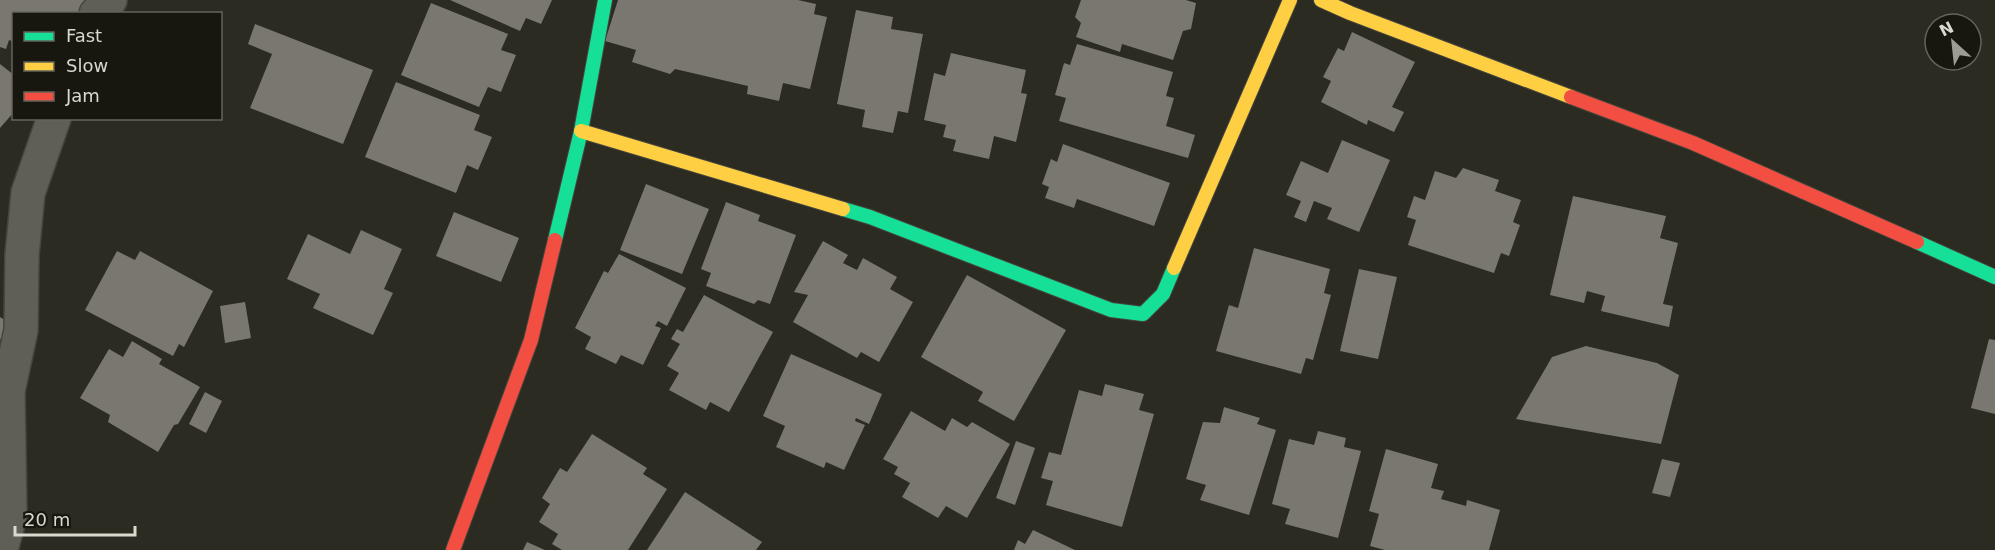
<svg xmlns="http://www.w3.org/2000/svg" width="1995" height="550" viewBox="0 0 1995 550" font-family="'DejaVu Sans',sans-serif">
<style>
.building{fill:#797770}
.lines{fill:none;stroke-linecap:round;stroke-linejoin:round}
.street-casing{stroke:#46463e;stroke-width:36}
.fast-casing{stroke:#46463e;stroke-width:16}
.slow-casing{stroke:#46463e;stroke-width:16}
.jam-casing{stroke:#46463e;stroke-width:16}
.street{stroke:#5f5f57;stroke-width:33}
.fast{stroke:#16e098;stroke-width:14}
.slow{stroke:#ffcf43;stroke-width:14}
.jam{stroke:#f24e42;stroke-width:14}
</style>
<rect width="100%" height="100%" fill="#2b2b22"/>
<!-- building -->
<g class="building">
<path d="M0,0h89l-7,14h-68v28l-5,-2 -3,9 -6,-2z"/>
<path d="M450,0h102l-11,24 -15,-6 -6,13z"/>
<path d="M618,0h180l18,4 -2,10 13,3 -17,72 -27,-6 -4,18 -32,-7 1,-8 -73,-17 -5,5 -38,-12 4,-12 -31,-9z"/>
<path d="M1081,0h105l10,3 -5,26 -8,2 -10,29 -51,-16 -2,8 -44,-15 5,-14 -6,-6z"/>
<path d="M431,3l77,31 -7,16 15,5 -15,37 -13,-5 -9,20 -78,-32z"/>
<path d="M856,10l37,7 -2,12 32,5 -15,79 -10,-2 -5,22 -31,-6 3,-17 -28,-6z"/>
<path d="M255,24l118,46 -30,74 -93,-36 22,-54 -24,-10z"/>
<path d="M1352,32l63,30 -23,45 12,5 -10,20 -26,-12 -1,5 -46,-23 10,-21 -8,-4 15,-29 6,3z"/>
<path d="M1077,44l96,28 -7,24 8,2 -8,28 29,9 -7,23 -129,-37 7,-23 -11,-3 9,-32 6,2z"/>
<path d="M951,53l75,17 -5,23 6,1 -11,48 -22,-6 -5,23 -36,-8 3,-11 -13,-3 3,-12 -22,-5 10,-47 11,3z"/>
<path d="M0,64l14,11v37l-14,16z"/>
<path d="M396,82l84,33 -6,15 18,7 -14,33 -11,-5 -11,28 -91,-36z"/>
<path d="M1342,140l48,20 -31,72 -32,-13 5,-11 -18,-7 -8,21 -12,-5 7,-16 -15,-6 15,-34 27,12z"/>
<path d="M1063,144l107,39 -16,43 -77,-27 -3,9 -29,-10 4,-11 -7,-3 9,-25 6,3z"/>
<path d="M1463,168l36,12 -4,11 26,9 -8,22 7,3 -11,31 -8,-3 -7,20 -86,-28 8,-25 -9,-3 7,-21 11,4 10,-29 21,7z"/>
<path d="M646,184l63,25 -27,65 -62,-24z"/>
<path d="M1573,196l93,20 -6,22 18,5 -15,61 10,2 -4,21 -68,-16 4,-15 -18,-5 -3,12 -34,-8z"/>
<path d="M726,202l34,13 -2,6 38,14 -26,69 -12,-4 -4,4 -48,-18 5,-13 -10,-4z"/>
<path d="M454,212l65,26 -18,44 -65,-26z"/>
<path d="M361,230l41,19 -18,40 9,4 -20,42 -60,-27 7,-14 -33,-15 21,-45 42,20z"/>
<path d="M823,241l25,14 -5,8 14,7 6,-12 34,19 -7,12 23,13 -34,60 -18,-10 -4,6 -64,-36 15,-27 -14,-3z"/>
<path d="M1254,248l76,21 -6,24 7,2 -18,65 -7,-2 -5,16 -85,-23 13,-46 9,3z"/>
<path d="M117,251l18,9 5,-9 73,40 -29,56 -5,-3 -6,12 -88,-46z"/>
<path d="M619,254l67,34 -19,38 -9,-5 -3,5 6,2 -18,37 -22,-10 -5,9 -31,-15 6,-12 -16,-9 29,-57 4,2z"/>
<path d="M1359,269l38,8 -19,82 -38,-8z"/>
<path d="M967,275l99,55 -52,91 -36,-20 5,-9 -62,-35z"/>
<path d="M704,295l69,37 -44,80 -19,-10 -4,8 -37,-20 10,-17 -12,-7 13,-22 -9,-5 6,-10 6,3z"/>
<path d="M245,302l6,36 -26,5 -5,-37z"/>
<path d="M0,317l11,7 -11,16z"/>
<path d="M1989,339l6,1v74l-24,-6z"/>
<path d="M132,341l30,18 -3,5 41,23 -22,37 -4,1 -16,27 -50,-30 2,-7 -30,-17 29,-49 14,8z"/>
<path d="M1586,346l71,17 22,12 -18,69 -145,-25 36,-62z"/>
<path d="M791,354l91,40 -13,30 -13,-6 -1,3 10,4 -21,45 -18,-8 -2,6 -48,-21 9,-21 -22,-10z"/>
<path d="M1105,384l39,10 -5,16 15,4 -32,113 -76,-22 7,-24 -12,-3 8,-26 12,3 18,-65 23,6z"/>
<path d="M205,392l17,9 -16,32 -17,-9z"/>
<path d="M1224,407l36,11 -3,6 19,6 -27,85 -49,-15 6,-15 -20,-6 17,-57 17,1z"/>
<path d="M911,411l34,20 7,-13 15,9 5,-5 38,22 -43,74 -21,-12 -8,12 -36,-21 8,-14 -16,-9 4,-7 -15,-8z"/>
<path d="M1318,431l28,7 -2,9 17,4 -23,87 -53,-14 5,-15 -18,-5 17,-65 25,6z"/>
<path d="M592,434l55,34 -4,6 24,15 -39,61h-66l-10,-6 6,-10 -19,-12 11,-18 -8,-6 18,-30 7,4z"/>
<path d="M1016,441l19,7 -20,57 -19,-7z"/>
<path d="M1386,449l52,15 -7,24 13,3 -3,8 25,7 1,-6 33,10 -11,40h-104l-15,-4 9,-32 -10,-3z"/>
<path d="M1662,459l18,4 -10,34 -18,-4z"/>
<path d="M685,492l77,50 -6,8h-109z"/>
<path d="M1033,530l42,20h-61l4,-10 7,4z"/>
<path d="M527,542l18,8h-22z"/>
</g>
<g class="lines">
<defs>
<g id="street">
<path d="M96,14l14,-14"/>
<path d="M1,550l9,-34 -2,-125 13,-61 1,-75 6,-62 26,-75"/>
</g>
<g id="fast">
<path d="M843,209l27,8 241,93 32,4 20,-20 11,-26"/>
<path d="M555,240l26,-109 24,-131"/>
<path d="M1917,242l78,35"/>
</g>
<g id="slow">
<path d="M1321,0l29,13 221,84"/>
<path d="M581,131l262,78"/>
<path d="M1174,268l116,-268"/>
</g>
<g id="jam">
<path d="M1571,97l122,46 224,99"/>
<path d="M453,550l78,-210 24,-100"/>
</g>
</defs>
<!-- street casing -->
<use href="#street" class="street-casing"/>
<!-- fast casing -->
<use href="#fast" class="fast-casing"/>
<!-- slow casing -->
<use href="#slow" class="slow-casing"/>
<!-- jam casing -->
<use href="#jam" class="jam-casing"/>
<!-- street -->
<use href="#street" class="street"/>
<!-- fast -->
<use href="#fast" class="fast"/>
<!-- slow -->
<use href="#slow" class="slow"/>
<!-- jam -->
<use href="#jam" class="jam"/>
</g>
<!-- legend -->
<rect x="12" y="12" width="210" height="108" fill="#17160f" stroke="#65645b" stroke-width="1.5"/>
<rect x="24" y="32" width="30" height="9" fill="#16e098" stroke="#65645b" stroke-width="1.5"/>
<text x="66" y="42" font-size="18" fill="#d9d9ce">Fast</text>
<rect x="24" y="62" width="30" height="9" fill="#ffcf43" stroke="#65645b" stroke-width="1.5"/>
<text x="66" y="72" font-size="18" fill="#d9d9ce">Slow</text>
<rect x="24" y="92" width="30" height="9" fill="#f24e42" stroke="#65645b" stroke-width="1.5"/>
<text x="66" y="102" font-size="18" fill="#d9d9ce">Jam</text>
<!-- north arrow -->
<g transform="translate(1953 42) rotate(333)"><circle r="28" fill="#17160f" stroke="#65645b" stroke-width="1.5"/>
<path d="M0-4.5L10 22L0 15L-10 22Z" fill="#9c9c92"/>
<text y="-9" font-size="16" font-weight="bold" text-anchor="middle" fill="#d9d9ce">N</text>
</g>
<!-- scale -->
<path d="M15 526v9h120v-9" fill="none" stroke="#d9d9ce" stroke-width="3"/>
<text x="24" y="526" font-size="18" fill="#d9d9ce" stroke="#17160f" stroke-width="4.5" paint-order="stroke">20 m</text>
</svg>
